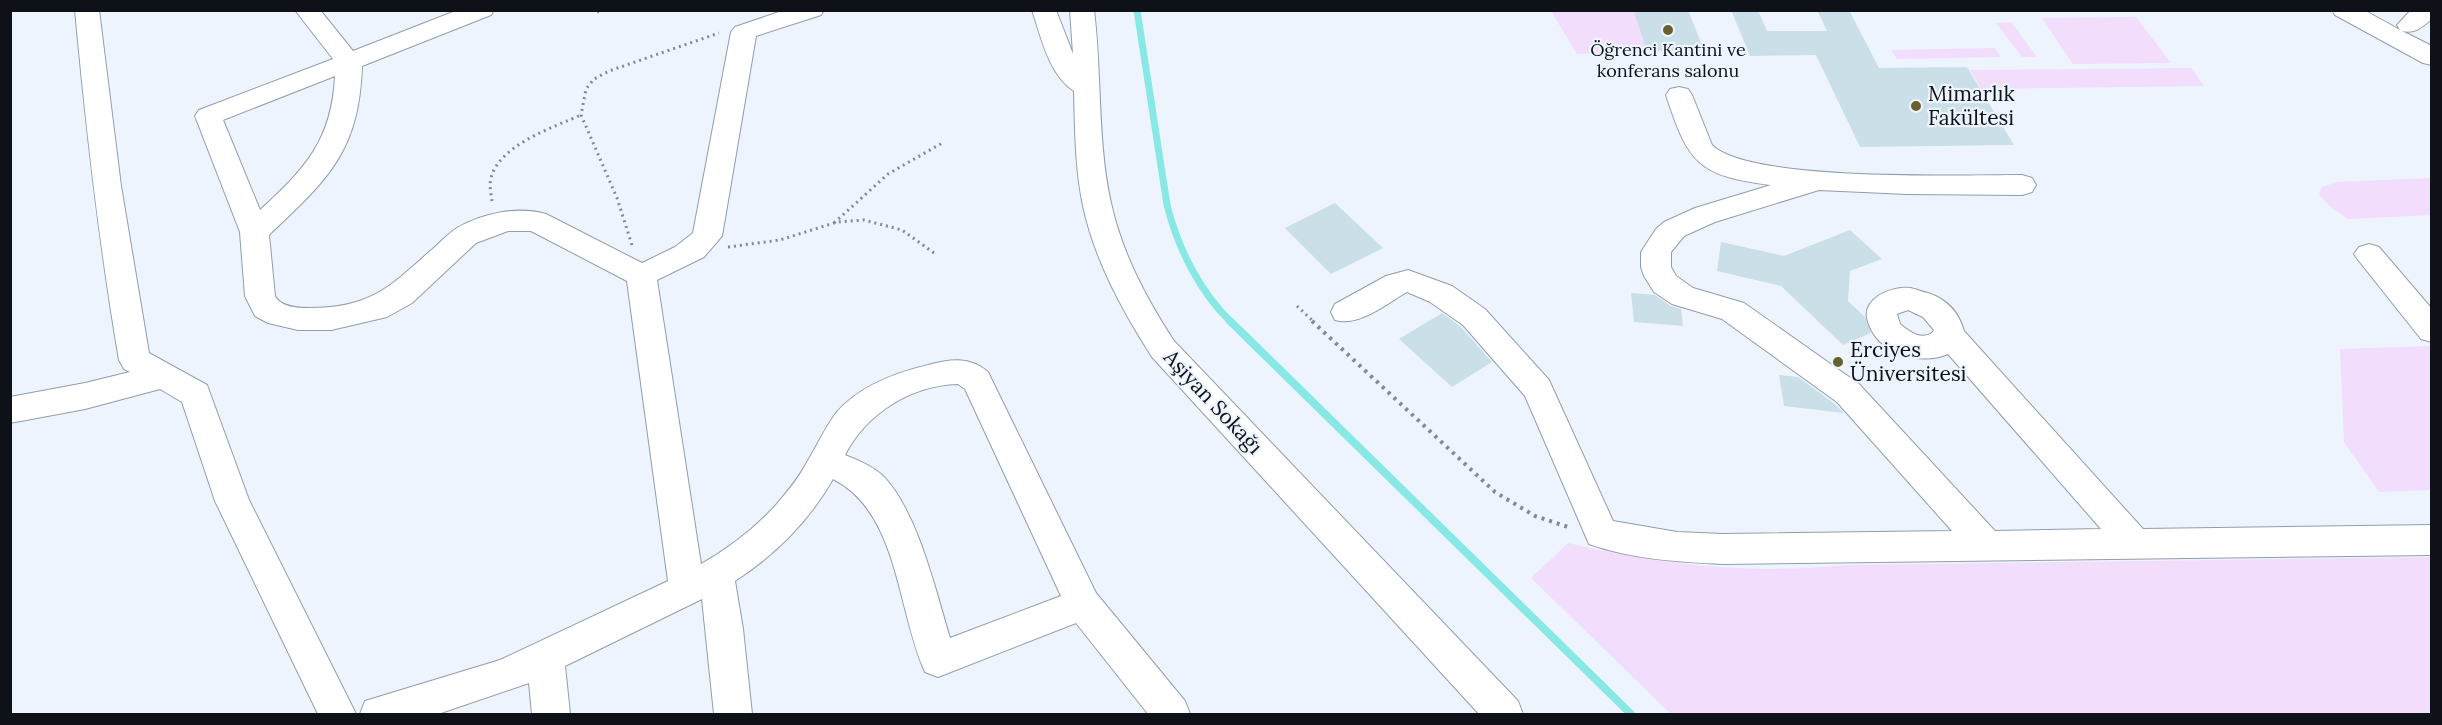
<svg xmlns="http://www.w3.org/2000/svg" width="2442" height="725" viewBox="0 0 2442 725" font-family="Lora,serif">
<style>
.green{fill:#f2ddfc}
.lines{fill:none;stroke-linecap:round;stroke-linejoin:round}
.stream-far1{stroke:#88e8e5;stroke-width:7}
.stream{stroke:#88e8e5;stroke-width:8}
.building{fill:#cbdfe8}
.minor-casing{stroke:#929dab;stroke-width:2}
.path-far1{stroke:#848a92;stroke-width:3;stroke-dasharray:2 4;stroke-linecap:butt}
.path{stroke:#848a92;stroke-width:4;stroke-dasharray:3 5;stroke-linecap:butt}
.minor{fill:#fff;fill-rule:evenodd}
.poi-dot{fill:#68612d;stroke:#edf4fe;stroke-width:2}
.labels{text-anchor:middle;stroke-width:4.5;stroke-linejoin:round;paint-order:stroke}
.far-poi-label{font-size:18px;fill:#0e1218;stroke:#edf4fe}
.poi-label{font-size:21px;fill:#0e1218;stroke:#edf4fe;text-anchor:start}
.street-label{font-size:21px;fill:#0e1218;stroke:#edf4fe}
</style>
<rect width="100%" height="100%" fill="#edf4fe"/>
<!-- green -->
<g class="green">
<path d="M1551,11h82l14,40 -70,3z"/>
<path d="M2136,17l35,46 -98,1 -31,-46z"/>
<path d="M2011,22l26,35h-15l-26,-34z"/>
<path d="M1995,48l6,9 -104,2 -6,-9z"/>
<path d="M2191,68l13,18 -223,3 -11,-19z"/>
<path d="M2431,178v37l-83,4 -19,-13 -10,-12 3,-7 15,-5z"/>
<path d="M2431,346v144l-52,2 -35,-50 -4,-93z"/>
<path d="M1568,543c92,22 182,32 277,22l586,-8v157h-760l-140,-136z"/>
</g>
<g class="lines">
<!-- stream-far1 -->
<path class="stream-far1" d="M1137,10l30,195c11,43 32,86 64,117"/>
<!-- stream -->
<path class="stream" d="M1230,321l401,393"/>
</g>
<!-- building -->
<g class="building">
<path d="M1633,10h55l16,40 -57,1z"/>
<path d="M1731,10h27l9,21h60l-10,-21h32l30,58 88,-1 47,78 -154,2 -44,-92 -66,1z"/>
<path d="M1335,203l48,45 -52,26 -46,-46z"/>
<path d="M1850,230l32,29 -32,12 -2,30 17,16 6,16 -28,12 -62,-59 -64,-15 4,-29 63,14z"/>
<path d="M1631,293l24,2 16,11 10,3 2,17 -49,-4z"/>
<path d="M1442,313l19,14 31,35 -40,25 -53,-48z"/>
<path d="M1779,375l19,2 37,27 9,9 -60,-7z"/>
</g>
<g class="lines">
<defs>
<g id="minor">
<path d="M75,10h24l22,176 28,167 58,32 42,115 107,214h-38l-103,-213 -33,-99 -22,-13 -75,20 -75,14v-26l75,-14 45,-11 -6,-3 -5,-9c-20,-116 -33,-232 -44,-350z"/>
<path d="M295,10h25l33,41 105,-41h36l-3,5 -129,51c-3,86 -34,113 -93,169l6,61c6,11 22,12 33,12 60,0 79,-18 121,-56 9,-7 18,-18 28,-24 25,-15 61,-22 89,-14l96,49 33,-16 18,-14 38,-201 4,-5 50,-17h39l-3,5 -65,21 -34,200 -18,21 -47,23 44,284c28,-16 53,-35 75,-59 11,-13 22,-26 30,-41 10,-16 18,-35 30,-51 23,-27 59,-40 92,-48 21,-6 42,-9 60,7l108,221 89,108 5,13h-42l-72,-91 -138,54 -13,-5c-28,-61 -26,-160 -92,-193 -24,42 -58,76 -98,102l8,48 9,85h-38l-12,-115 -137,67 5,48h-38l-3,-31 -91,31h-78l5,-13 135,-41 168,-79 -41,-300 -96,-50h-23l-32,12 -64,60 -25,14 -56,13h-33l-30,-7 -13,-7 -10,-20 -5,-64 -45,-116 4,-6 134,-51zM335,76c-3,64 -30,93 -75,134l-37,-90zM958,384l7,5 96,207 -111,42c-14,-46 -33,-129 -68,-163 -10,-9 -24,-15 -37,-20 21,-41 66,-70 113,-71z"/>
<path d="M1032,10h24l17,44 -3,-44h24c8,64 3,130 17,193 11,50 35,95 63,138l344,360 5,13h-44l-327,-357c-30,-47 -57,-96 -69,-151 -8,-38 -8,-77 -9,-115 -25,-16 -33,-54 -42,-81z"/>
<path d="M2332,10h32l36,20 -3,-5 14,-15h21v9c-10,8 -17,15 -30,12l30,15v19l-9,-2 -88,-48z"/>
<path d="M1679,87l9,2 4,6 20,50c37,37 251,30 310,30l10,3 4,7 -4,7 -10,3 -115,-1 -88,-4 -104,32 -31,14 -13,16v15l5,9 17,12 51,15 115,81 136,147 106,-2 -153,-175c-28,12 -70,0 -80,-32 -8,-23 23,-36 42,-34 6,1 12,4 18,5 18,6 31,19 36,38l179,198 289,-4v30l-709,9c-44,-2 -92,-5 -134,-20l-64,-148 -62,-71 -33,-23 -23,-10c-21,12 -48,35 -72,28l-4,-8 4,-8 51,-28 22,-6 44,16 33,23 64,71 64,141 64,11 46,2 229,-3 -115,-129 -115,-83 -50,-15 -18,-12 -10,-16 -3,-9v-15l15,-23 8,-7 31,-14 76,-23c-74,-9 -83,-23 -105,-90l4,-6zM1908,310l15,7 11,13 -2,3c-12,7 -22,-1 -32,-9l-3,-10z"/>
<path d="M2369,244l10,3 53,62v33l-11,-3 -62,-78 -5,-7 5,-7z"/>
</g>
</defs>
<!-- minor casing -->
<use href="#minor" class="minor-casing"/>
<!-- path-far1 -->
<g class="path-far1">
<path d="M597,12l4,-2"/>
<path d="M492,201c-1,-7 -3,-16 -1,-23 8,-33 63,-51 90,-63"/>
<path d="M834,223l54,-49 56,-32"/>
<path d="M632,245l-15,-47 -36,-83 5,-26 8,-10 15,-8 110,-38"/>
<path d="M728,247l52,-7 57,-18 27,-2 38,10 32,23"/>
<path d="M1297,306l17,16"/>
</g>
<!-- path -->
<path class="path" d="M1312,321l183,171 40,24 33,11"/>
<!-- minor -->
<use href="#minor" class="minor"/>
</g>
<!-- markers -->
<g class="poi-dot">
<circle cx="1668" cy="30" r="6"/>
<circle cx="1916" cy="106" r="6"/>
<circle cx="1838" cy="362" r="6"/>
</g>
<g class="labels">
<!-- far-poi labels -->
<g class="far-poi-label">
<text x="1668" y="56">Öğrenci Kantini ve<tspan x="1668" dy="21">konferans salonu</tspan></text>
</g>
<!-- poi labels -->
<g class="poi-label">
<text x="1928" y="101">Mimarlık<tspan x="1928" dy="24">Fakültesi</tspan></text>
<text x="1850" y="357">Erciyes<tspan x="1850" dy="24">Üniversitesi</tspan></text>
</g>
<!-- street labels -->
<g class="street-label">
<text transform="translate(1213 402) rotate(47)" y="7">Aşiyan Sokağı</text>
</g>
</g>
<!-- border -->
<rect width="2442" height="725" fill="none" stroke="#0e1218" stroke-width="24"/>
</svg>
